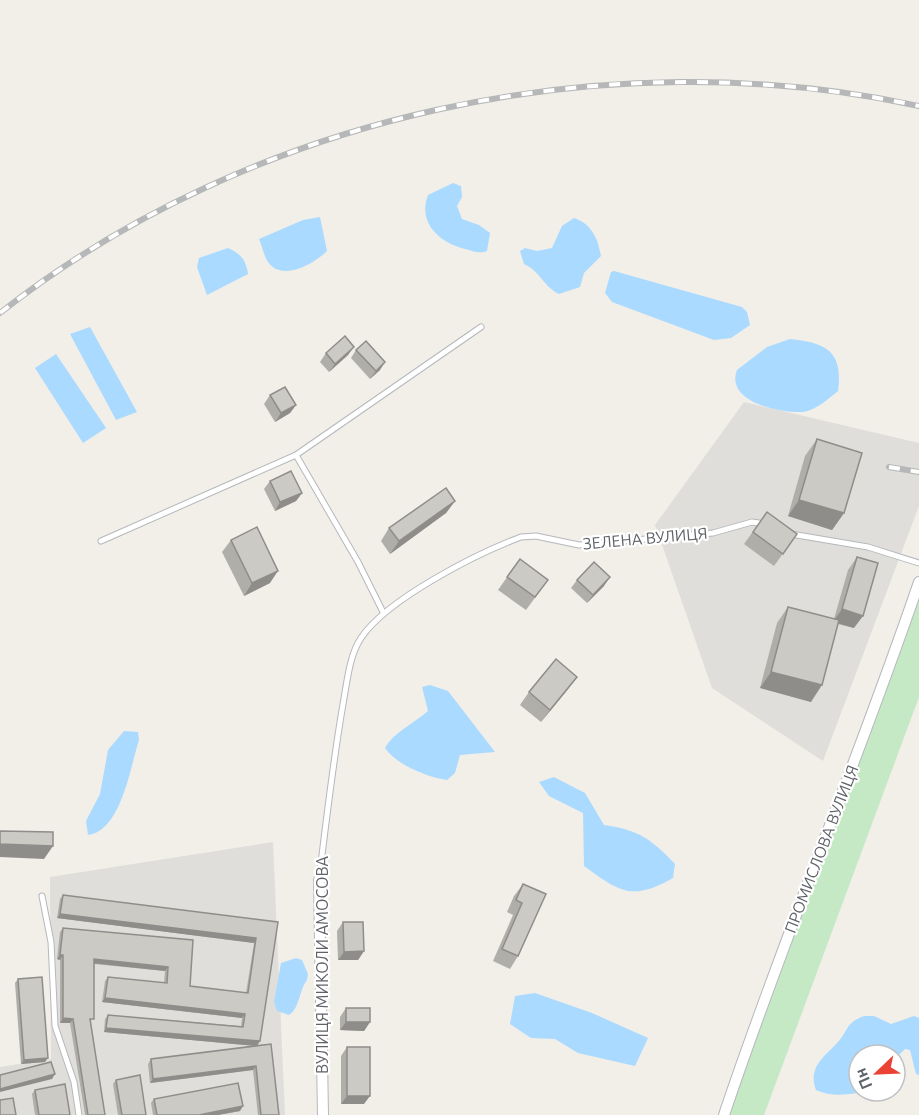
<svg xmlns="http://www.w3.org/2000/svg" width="919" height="1115" viewBox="0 0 919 1115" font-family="Ubuntu,sans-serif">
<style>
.industrial{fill:#e0deda}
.green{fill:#c5e8c5}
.water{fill:#aadaff}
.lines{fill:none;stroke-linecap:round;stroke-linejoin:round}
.lane-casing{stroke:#b5b8bc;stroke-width:7}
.street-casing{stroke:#b5b8bc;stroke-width:12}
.lane{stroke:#fff;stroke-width:5}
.street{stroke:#fff;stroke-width:10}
.rail-casing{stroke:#b6b7b8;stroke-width:6}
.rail{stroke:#fff;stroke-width:4;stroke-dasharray:11;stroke-linecap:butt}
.wall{fill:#afaea9}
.shaded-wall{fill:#8f8d8a}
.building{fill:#cccac5;stroke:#8f8d8a;stroke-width:1.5}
.labels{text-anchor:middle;stroke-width:4.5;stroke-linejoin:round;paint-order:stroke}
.street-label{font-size:16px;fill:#5f6368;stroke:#fff}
</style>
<rect width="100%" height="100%" fill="#f1efe8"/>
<!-- industrial -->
<g class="industrial">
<path d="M744,402l175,41v63l-96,255 -111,-73 -57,-163z"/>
<path d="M273,842l12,273h-285v-48l51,-8 -1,-182z"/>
</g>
<!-- green -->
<path class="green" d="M919,596v101l-155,418h-36z"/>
<!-- water -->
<g class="water">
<path d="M453,183l8,3 1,11 -5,9 5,13 17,6 11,8 -3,18c-7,3 -15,0 -22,-2 -25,-6 -48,-26 -37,-54z"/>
<path d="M320,217l7,34c-13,13 -45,31 -59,11 -4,-6 -6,-16 -9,-23l44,-19z"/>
<path d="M574,218c18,6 24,21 27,38l-17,17 -4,14 -21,7c-16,-8 -19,-23 -35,-30l-4,-13 5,-3 12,3 15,-3 10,-22z"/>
<path d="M228,248c13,6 18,12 20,26l-41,21 -10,-28 2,-9z"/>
<path d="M614,271l128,36 5,5 3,13 -19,13 -17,2 -102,-38 -7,-9 6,-21z"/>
<path d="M90,327l47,85 -21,8 -46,-86z"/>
<path d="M790,339c38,4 53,13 48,52 -10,8 -23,20 -36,21 -22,1 -77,-10 -65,-42l30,-23z"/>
<path d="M56,354l50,74 -23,15 -48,-75z"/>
<path d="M430,685l18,6 47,61 -35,3 -5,18 -8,7c-20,-3 -50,-15 -62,-32 9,-16 28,-24 43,-37l-6,-24z"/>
<path d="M124,731l14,1 1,8c-9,28 -18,91 -51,95l-2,-14 14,-27 8,-44z"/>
<path d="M554,777l31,16 19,32c35,5 47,14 71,39l-2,14c-42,24 -54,13 -89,-12l-1,-53 -34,-17 -10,-14z"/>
<path d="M296,958l6,2 6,14 -1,6c-8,10 -7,28 -18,35l-12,-4 -3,-9 7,-39z"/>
<path d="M535,993l57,20 56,25 -13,28 -57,-13 -23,-14 -24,-1 -21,-14 5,-28z"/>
<path d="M864,1016h10l17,8 23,-8 5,2v57l-3,-1 -6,-24 -5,-1 -10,10v-4h-36v36h11c-19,3 -36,7 -54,-1 -8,-23 7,-32 22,-48 11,-12 7,-19 26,-26z"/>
</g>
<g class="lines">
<defs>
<g id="lane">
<path d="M296,455l185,-128"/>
<path d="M791,534l77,13 51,16"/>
<path d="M101,541l195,-86 62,107 25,50"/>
<path d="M319,880c7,-59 14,-118 24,-176 4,-21 6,-48 18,-66 26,-39 115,-84 160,-101l15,-1 43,9 134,-12 39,-11 14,2"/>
<path d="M42,896l9,46 4,84 19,56 5,33"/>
</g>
<g id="street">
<path d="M319,880l4,235"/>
<path d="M724,1115c60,-179 134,-354 195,-533"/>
</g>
</defs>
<!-- lane casing -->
<use href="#lane" class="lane-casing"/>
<!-- street casing -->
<use href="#street" class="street-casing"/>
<!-- lane -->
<use href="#lane" class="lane"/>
<!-- street -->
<use href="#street" class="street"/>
<defs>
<g id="rail">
<path d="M0,313c253,-199 606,-274 919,-207"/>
<path d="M889,467l30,5"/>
</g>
</defs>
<!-- rail casing -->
<use href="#rail" class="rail-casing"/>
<!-- rail -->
<use href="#rail" class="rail"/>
</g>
<!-- wall -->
<g class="wall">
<path d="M356,350l24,20 -10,9 -19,-21z"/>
<path d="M326,353l22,2 -19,17 -9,-10z"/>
<path d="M270,395l26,10 -6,8 -15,9 -11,-18z"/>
<path d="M817,439l27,74 -12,17 -44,-14 17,-60z"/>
<path d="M270,481l32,12 -6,8 -21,10 -11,-22z"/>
<path d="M455,501l-9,12 -56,41 -9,-13 8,-13z"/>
<path d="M767,512l30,22 -23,32 -30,-22z"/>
<path d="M231,540l39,43 -26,13 -22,-44z"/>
<path d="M857,557l-3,71 -16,-4 -27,78 -51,-14 17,-65 11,-16 46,12 14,-49z"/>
<path d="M520,559l28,21 -22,30 -28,-20z"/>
<path d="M577,580l27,6 -17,17 -16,-15z"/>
<path d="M568,689l-27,33 -21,-17 9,-13z"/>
<path d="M523,884l-5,72 -8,13 -17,-8 20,-46 -6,-3 7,-16z"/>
<path d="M63,895l215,27 -21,124 -153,-14 1,-13 3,-4 133,11 1,-8 -140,-16 3,-21 3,-4 56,6 1,-12 -71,-7 -3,59 14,92h-20l-15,-92h-10v-63l-3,-1 3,-27 3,-4 130,12 -3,46 56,7 8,-50 -197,-25 3,-19z"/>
<path d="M343,922l21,29 -6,9h-20l-1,-29z"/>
<path d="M18,979l27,83 -24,2 -6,-81z"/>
<path d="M346,1008l24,14 -6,9 -24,-1v-13z"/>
<path d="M271,1044l8,71h-21l-5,-45 -103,13 -2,-19 3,-5z"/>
<path d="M347,1047l17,57h-23v-48z"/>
<path d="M116,1080l30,35h-28l-5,-31z"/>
<path d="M35,1090l35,25h-35l-3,-21z"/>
<path d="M154,1099l86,12 -22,4h-65l-2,-12z"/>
</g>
<!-- shaded-wall -->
<g class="shaded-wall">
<path d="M354,347l-6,8 -19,17 6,-8z"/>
<path d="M385,362l-5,8 -10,9 6,-8z"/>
<path d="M296,405l-6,8 -15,9 6,-9z"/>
<path d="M302,493l-6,8 -21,10 5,-9z"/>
<path d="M799,500l45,13 -12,17 -44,-14z"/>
<path d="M455,501l-9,12 -56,41 9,-13z"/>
<path d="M278,571l-8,12 -26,13 8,-13z"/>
<path d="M610,577l-6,9 -17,17 6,-8z"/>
<path d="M842,609l21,7 -9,12 -21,-6z"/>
<path d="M771,672l51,13 -11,17 -51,-14z"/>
<path d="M577,677l-9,12 -27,33 9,-12z"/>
<path d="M0,844l53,2 -9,13 -44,-2z"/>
<path d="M60,914l196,24 -2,5 -197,-25z"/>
<path d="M364,951l-6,9h-20l6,-8z"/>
<path d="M60,955h3l-3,5 -3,-1z"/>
<path d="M94,959l74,8 -3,4 -74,-8z"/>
<path d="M105,998l140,16 -3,4 -140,-16z"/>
<path d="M63,1018l10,1 -3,4h-10z"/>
<path d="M346,1022h24l-6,9 -24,-1z"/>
<path d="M106,1028l154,13 -3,5 -153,-14z"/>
<path d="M48,1058l-3,4 -24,2 3,-4z"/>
<path d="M256,1066l-3,4 -103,13 3,-4z"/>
<path d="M55,1074l-3,5 -52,13v-3z"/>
<path d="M347,1096h23l-6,8h-23z"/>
<path d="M243,1106l-3,5 -22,4h-19z"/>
</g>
<!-- building -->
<g class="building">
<path d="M345,336l9,11 -19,17 -9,-11z"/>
<path d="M366,341l19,21 -9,9 -20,-21z"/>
<path d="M285,387l11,18 -15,8 -11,-18z"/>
<path d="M817,439l45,14 -18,60 -45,-13z"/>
<path d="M291,471l11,22 -22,9 -10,-21z"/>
<path d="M446,488l9,13 -56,40 -10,-13z"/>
<path d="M767,512l30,22 -14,20 -30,-22z"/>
<path d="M257,527l21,44 -26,12 -21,-43z"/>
<path d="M857,557l21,6 -15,53 -21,-7z"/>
<path d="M520,559l28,21 -13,17 -28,-20z"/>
<path d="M594,562l16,15 -17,18 -16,-15z"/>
<path d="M788,607l51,13 -17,65 -51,-13z"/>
<path d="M556,659l21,18 -27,33 -21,-18z"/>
<path d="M0,831l53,1v14l-53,-2z"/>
<path d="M523,884l23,10 -28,62 -16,-7 20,-46 -6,-3z"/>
<path d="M63,895l215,27 -18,119 -154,-13 2,-13 135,12 2,-13 -140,-16 3,-21 59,6 1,-16 -74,-8v60h-4l15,96h-17l-15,-96 -10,-1v-63h-3l3,-27 130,12 -3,46 58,7 8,-55 -196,-24z"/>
<path d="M343,922h20l1,29 -20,1z"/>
<path d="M42,977l6,81 -24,2 -6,-81z"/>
<rect x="346" y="1008" width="24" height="14"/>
<path d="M271,1044l8,71h-18l-5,-49 -103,13 -2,-20z"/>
<rect x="347" y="1047" width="23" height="49"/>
<path d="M51,1062l4,12 -55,15v-14z"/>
<path d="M140,1075l6,40h-24l-6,-35z"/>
<path d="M238,1083l5,23 -44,9h-42l-3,-16z"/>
<path d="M65,1084l5,31h-31l-4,-25z"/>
<path d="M13,1098l3,17h-16v-15z"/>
</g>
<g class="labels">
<!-- street labels -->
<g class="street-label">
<text transform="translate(645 538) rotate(-5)" y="6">ЗЕЛЕНА ВУЛИЦЯ</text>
<text transform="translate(821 849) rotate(-69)" y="6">ПРОМИСЛОВА ВУЛИЦЯ</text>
<text transform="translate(322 965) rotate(-90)" y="6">ВУЛИЦЯ МИКОЛИ АМОСОВА</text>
</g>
</g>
<!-- north arrow -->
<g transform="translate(877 1073) rotate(247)"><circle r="28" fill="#ffffff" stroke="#bfc1c3" stroke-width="1.5"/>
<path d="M0-4.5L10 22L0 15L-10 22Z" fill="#ea4335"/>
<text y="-9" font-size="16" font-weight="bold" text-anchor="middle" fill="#5f6368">Пн</text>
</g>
</svg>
